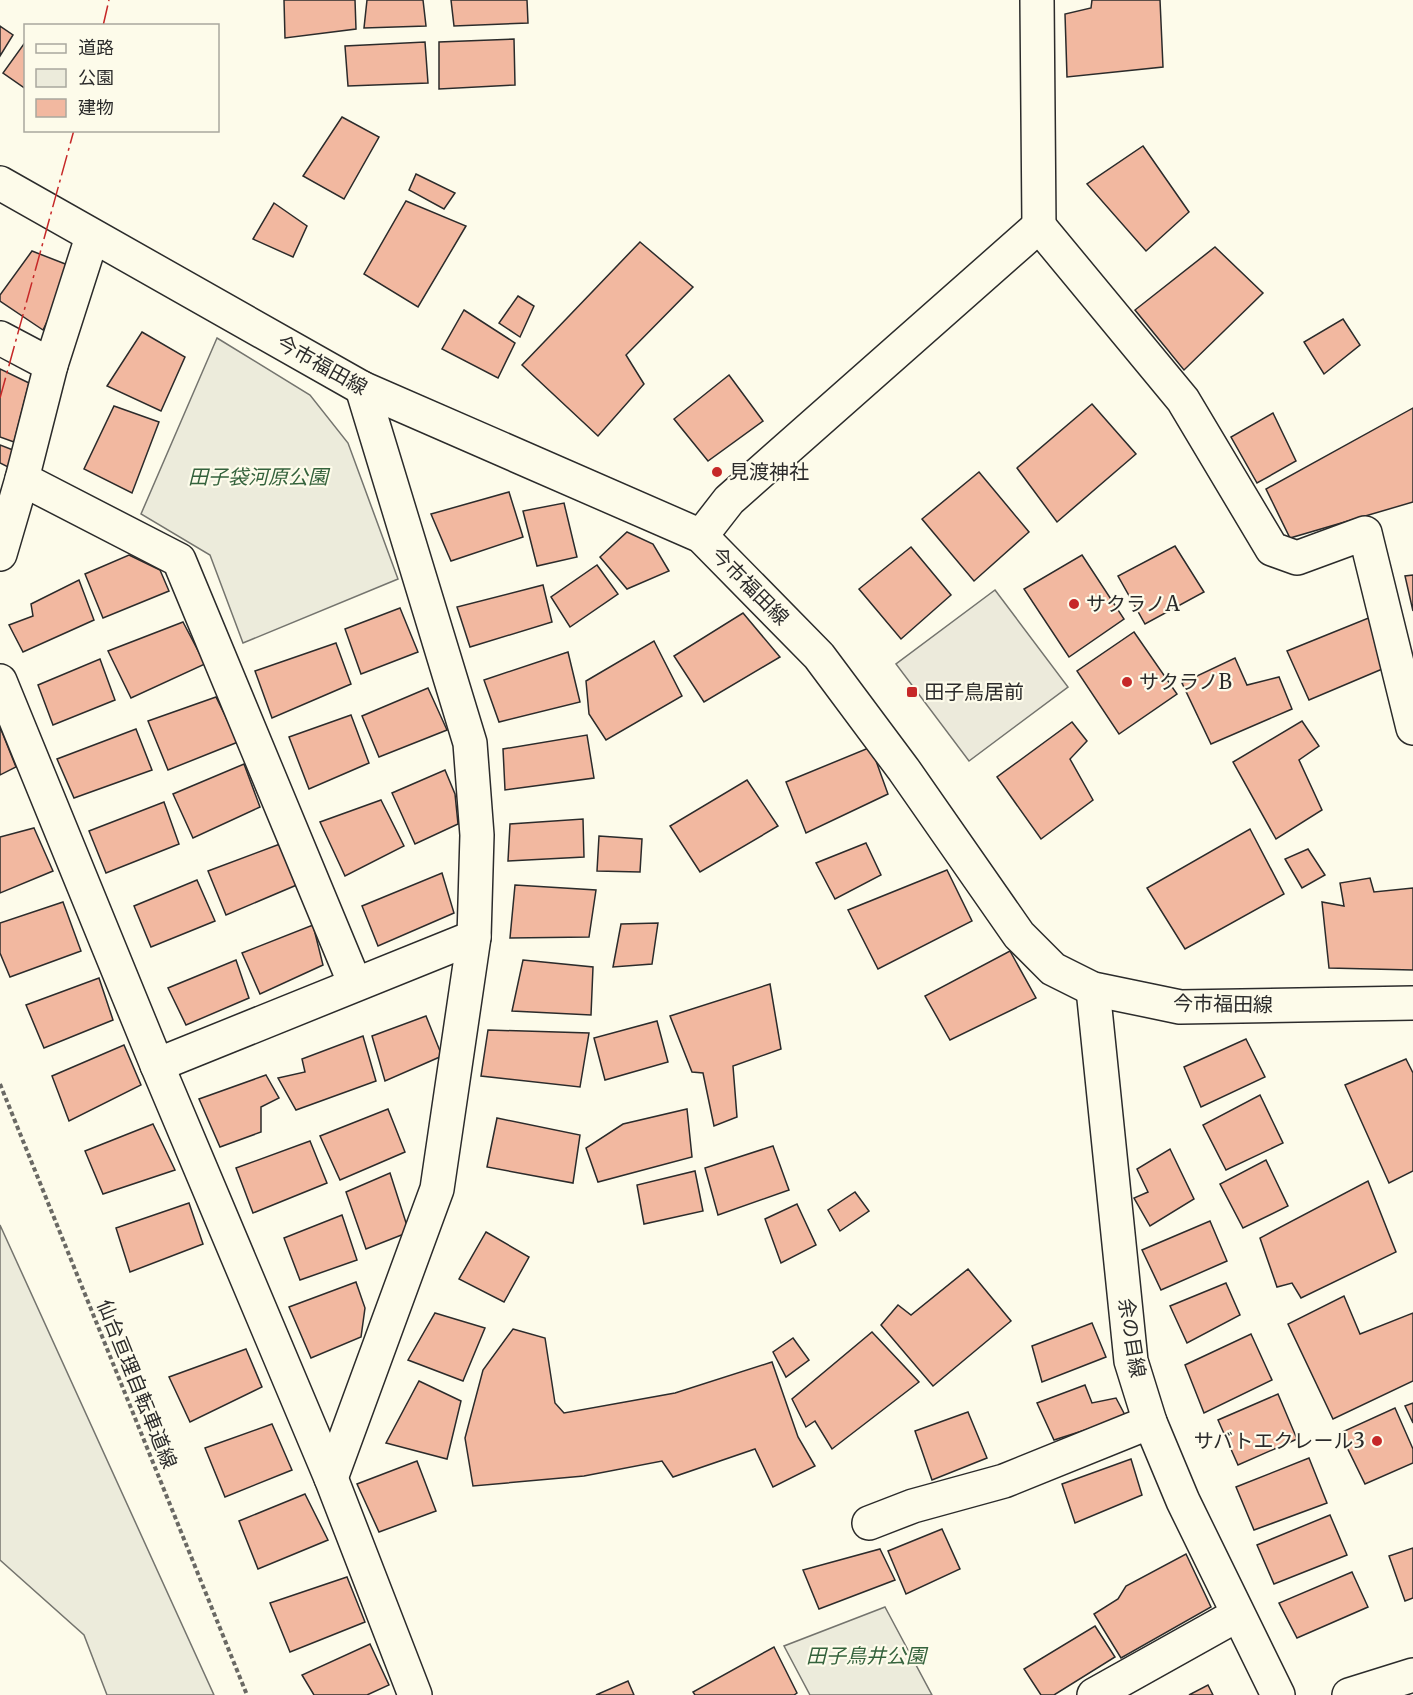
<svg xmlns="http://www.w3.org/2000/svg" width="1413" height="1695" viewBox="0 0 1413 1695" font-family="Merriweather,'Noto Sans JP',serif">
<style>
.green{fill:#ecebdb;stroke:#74746e;stroke-width:1.5}
.parking{fill:#eceadb;stroke:#74746e;stroke-width:1.5}
.building{fill:#f2b8a0;stroke:#2b2b2b;stroke-width:1.5}
.lines{fill:none;stroke-linecap:round;stroke-linejoin:round}
.minor-casing{stroke:#2b2b2b;stroke-width:36}
.major-casing{stroke:#2b2b2b;stroke-width:36}
.path{stroke:#6a6964;stroke-width:4;stroke-dasharray:4.5 3;stroke-linecap:butt}
.minor{stroke:#fdfbea;stroke-width:33}
.major{stroke:#fdfbea;stroke-width:33}
.power{stroke:#c62828;stroke-width:1.5;stroke-dasharray:21 4.5 3 4.5;stroke-linecap:butt}
.poi-dot{fill:#c62828;stroke:#fdfbea;stroke-width:2}
.labels{text-anchor:middle;stroke-width:4.5;stroke-linejoin:round;paint-order:stroke}
.street-label{font-size:20px;fill:#2b2b2b;stroke:#fdfbea}
.poi-label{font-size:20px;fill:#2b2b2b;stroke:#fdfbea;text-anchor:start}
.park-label{font-size:20px;font-style:italic;fill:#34623c;stroke:#fdfbea}
</style>
<rect width="100%" height="100%" fill="#fdfbea"/>
<!-- green -->
<g class="green">
<path d="M217,338l93,57 38,48 50,136 -155,64 -33,-88 -69,-41z"/>
<path d="M0,1225l214,470h-107l-23,-60 -84,-75z"/>
<path d="M885,1607l47,88h-122l-26,-49z"/>
</g>
<!-- parking -->
<path class="parking" d="M995,590l73,97 -99,74 -73,-97z"/>
<!-- building -->
<g class="building">
<path d="M284,0h71l1,29 -71,9z"/>
<path d="M367,0h56l3,26 -62,2z"/>
<path d="M451,0h76l1,23 -74,3z"/>
<path d="M1092,0h68l3,67 -96,10 -2,-63 26,-6z"/>
<path d="M0,26l13,9 -13,21z"/>
<path d="M514,39l1,46 -76,4v-47z"/>
<path d="M26,41v48l-23,-16z"/>
<path d="M425,42l3,41 -80,3 -3,-40z"/>
<path d="M342,117l37,20 -35,62 -41,-23z"/>
<path d="M1143,146l46,66 -43,39 -59,-67z"/>
<path d="M416,174l39,19 -11,16 -35,-19z"/>
<path d="M406,201l60,25 -48,81 -54,-33z"/>
<path d="M274,203l33,23 -14,31 -40,-18z"/>
<path d="M640,242l53,45 -67,68 18,29 -46,52 -76,-71z"/>
<path d="M1215,247l48,46 -79,77 -49,-60z"/>
<path d="M32,251l41,16 -30,63 -43,-29v-6z"/>
<path d="M518,296l16,10 -14,31 -21,-14z"/>
<path d="M464,310l51,33 -17,35 -56,-29z"/>
<path d="M1343,319l17,26 -36,29 -20,-32z"/>
<path d="M142,332l43,25 -24,54 -54,-25z"/>
<path d="M0,369l29,14 -15,59 -14,-5z"/>
<path d="M729,375l34,46 -55,40 -34,-42z"/>
<path d="M1092,404l44,50 -79,68 -40,-54z"/>
<path d="M114,406l45,16 -27,71 -48,-24z"/>
<path d="M1413,408v94l-123,36 -24,-49z"/>
<path d="M1273,413l23,48 -39,22 -26,-46z"/>
<path d="M0,445l13,5 -5,17 -8,-4z"/>
<path d="M979,472l50,60 -55,49 -52,-62z"/>
<path d="M509,492l14,45 -72,24 -20,-47z"/>
<path d="M564,503l13,54 -40,9 -14,-55z"/>
<path d="M627,532l26,12 16,27 -42,18 -27,-32z"/>
<path d="M1175,546l29,46 -59,32 -27,-48z"/>
<path d="M911,547l40,48 -50,44 -42,-50z"/>
<path d="M129,555l31,15 9,21 -66,27 -18,-44z"/>
<path d="M1082,555l42,64 -55,38 -45,-68z"/>
<path d="M597,565l21,29 -48,33 -19,-30z"/>
<path d="M1413,575v36l-8,-35z"/>
<path d="M79,580l15,40 -71,32 -14,-27 24,-9 -2,-12z"/>
<path d="M543,585l9,37 -82,25 -13,-40z"/>
<path d="M400,608l18,44 -57,22 -16,-45z"/>
<path d="M743,613l37,44 -76,45 -30,-46z"/>
<path d="M1371,617l16,50 -78,33 -22,-49z"/>
<path d="M183,622l22,42 -74,34 -23,-47z"/>
<path d="M1134,632l43,62 -58,40 -42,-63z"/>
<path d="M654,641l28,55 -76,44 -17,-26 -3,-33z"/>
<path d="M336,643l15,41 -79,34 -17,-47z"/>
<path d="M568,652l12,50 -81,20 -15,-42z"/>
<path d="M1235,658l12,27 32,-8 13,32 -81,35 -29,-61z"/>
<path d="M100,659l15,41 -62,25 -15,-40z"/>
<path d="M428,688l19,42 -68,27 -17,-41z"/>
<path d="M216,697l22,45 -70,28 -20,-49z"/>
<path d="M351,715l18,48 -60,26 -20,-52z"/>
<path d="M1302,721l17,25 -20,14 23,50 -46,29 -43,-77z"/>
<path d="M1072,722l15,19 -17,18 23,41 -52,39 -44,-62z"/>
<path d="M0,727l16,40 -16,8z"/>
<path d="M136,729l16,41 -78,28 -17,-39z"/>
<path d="M587,735l7,43 -89,12 -2,-41z"/>
<path d="M871,747l17,47 -82,39 -20,-51z"/>
<path d="M244,764l16,43 -67,31 -20,-44z"/>
<path d="M445,770l10,24 3,30 -43,20 -23,-51z"/>
<path d="M747,780l31,46 -78,46 -30,-46z"/>
<path d="M381,800l23,46 -59,30 -25,-54z"/>
<path d="M164,802l15,42 -73,29 -17,-42z"/>
<path d="M583,819l1,38 -76,4 2,-37z"/>
<path d="M34,828l19,43 -53,22v-56z"/>
<path d="M1250,829l34,65 -99,55 -38,-61z"/>
<path d="M599,836l43,3 -2,33 -43,-1z"/>
<path d="M866,843l15,32 -46,24 -19,-36z"/>
<path d="M280,844l19,40 -73,31 -18,-44z"/>
<path d="M1308,849l17,26 -23,13 -17,-29z"/>
<path d="M947,870l25,51 -94,48 -30,-59z"/>
<path d="M442,873l12,40 -76,33 -16,-40z"/>
<path d="M1370,878l4,14 39,-4v82l-84,-2 -7,-66 22,4 -4,-23z"/>
<path d="M197,880l18,41 -64,26 -17,-41z"/>
<path d="M515,885l81,5 -7,47 -79,1z"/>
<path d="M63,902l18,49 -71,26 -10,-24v-30z"/>
<path d="M658,923l-6,41 -39,3 8,-43z"/>
<path d="M313,925l10,40 -63,29 -18,-41z"/>
<path d="M1010,951l26,47 -86,42 -25,-44z"/>
<path d="M236,960l13,38 -63,27 -18,-37z"/>
<path d="M523,960l70,7 -2,48 -79,-4z"/>
<path d="M99,978l14,42 -69,28 -18,-43z"/>
<path d="M770,984l11,65 -48,17 4,51 -23,9 -11,-53 -11,-1 -22,-56z"/>
<path d="M426,1016l16,40 -57,25 -13,-45z"/>
<path d="M657,1021l11,41 -63,18 -11,-42z"/>
<path d="M488,1030l101,3 -9,54 -99,-11z"/>
<path d="M363,1036l13,45 -80,29 -18,-32 27,-6 -3,-13z"/>
<path d="M1246,1039l19,38 -64,30 -17,-40z"/>
<path d="M124,1045l17,40 -72,36 -17,-45z"/>
<path d="M1406,1059l7,14v98l-24,12 -44,-98z"/>
<path d="M266,1075l13,23 -18,9v25l-41,15 -21,-48z"/>
<path d="M1260,1095l23,48 -57,27 -23,-45z"/>
<path d="M388,1109l17,43 -65,28 -20,-44z"/>
<path d="M687,1109l5,48 -94,25 -12,-34 37,-24z"/>
<path d="M497,1118l83,17 -7,48 -86,-16z"/>
<path d="M153,1124l22,46 -72,24 -18,-43z"/>
<path d="M310,1141l17,42 -74,30 -17,-45z"/>
<path d="M773,1146l16,44 -71,25 -13,-47z"/>
<path d="M1170,1149l24,50 -44,27 -16,-28 14,-6 -11,-23z"/>
<path d="M1266,1160l22,46 -45,22 -23,-44z"/>
<path d="M695,1171l8,40 -59,13 -7,-39z"/>
<path d="M390,1173l19,59 -43,17 -20,-57z"/>
<path d="M1368,1181l28,71 -95,46 -9,-15 -15,4 -17,-49z"/>
<path d="M855,1192l14,19 -29,20 -12,-21z"/>
<path d="M189,1203l14,41 -73,28 -14,-44z"/>
<path d="M797,1204l19,41 -35,18 -16,-44z"/>
<path d="M342,1215l15,45 -57,20 -16,-42z"/>
<path d="M1210,1221l17,40 -66,29 -19,-40z"/>
<path d="M486,1232l43,25 -25,45 -45,-23z"/>
<path d="M968,1269l43,52 -78,65 -52,-61 17,-20 13,10z"/>
<path d="M356,1282l9,26 -4,29 -50,21 -22,-51z"/>
<path d="M1226,1283l14,32 -53,28 -17,-37z"/>
<path d="M1344,1296l16,38 53,-21v68l-80,38 -45,-95z"/>
<path d="M435,1313l50,15 -22,53 -55,-21z"/>
<path d="M1092,1323l14,34 -64,25 -10,-36z"/>
<path d="M513,1329l32,9 10,65 9,10 111,-20 97,-31 26,75 17,29 -42,21 -18,-38 -82,28 -11,-16 -78,15 -111,10 -8,-48 18,-68z"/>
<path d="M872,1332l47,50 -87,67 -17,-28 -9,6 -14,-28z"/>
<path d="M1251,1334l21,46 -68,33 -19,-48z"/>
<path d="M793,1338l16,22 -23,17 -13,-25z"/>
<path d="M246,1349l16,38 -72,35 -21,-45z"/>
<path d="M419,1381l42,20 -14,58 -61,-16z"/>
<path d="M1085,1385l7,18 24,-5 10,19 -72,23 -17,-37z"/>
<path d="M1278,1394l19,45 -59,26 -20,-45z"/>
<path d="M1413,1403v20l-8,-17z"/>
<path d="M1395,1408l18,41v14l-48,21 -25,-51z"/>
<path d="M968,1412l19,46 -55,22 -17,-49z"/>
<path d="M272,1424l20,46 -67,27 -20,-49z"/>
<path d="M1309,1458l18,45 -73,27 -18,-43z"/>
<path d="M1131,1459l11,36 -67,28 -13,-39z"/>
<path d="M417,1461l19,50 -57,21 -22,-48z"/>
<path d="M305,1494l23,46 -70,29 -19,-48z"/>
<path d="M1330,1515l17,40 -73,29 -17,-39z"/>
<path d="M942,1529l18,40 -54,25 -18,-43z"/>
<path d="M1413,1548v50l-8,3 -16,-45z"/>
<path d="M880,1549l15,31 -76,29 -16,-39z"/>
<path d="M1186,1554l25,53 -90,51 -27,-44 24,-15 8,-13z"/>
<path d="M1352,1572l16,35 -71,31 -18,-35z"/>
<path d="M347,1577l18,45 -75,30 -20,-49z"/>
<path d="M1095,1626l20,31 -61,38h-13l-17,-26z"/>
<path d="M370,1644l19,41 -22,10h-53l-12,-20z"/>
<path d="M774,1647l23,46 -3,2h-99l-2,-3z"/>
<path d="M628,1681l6,14h-38z"/>
<path d="M1208,1685l5,10h-24z"/>
</g>
<g class="lines">
<defs>
<g id="minor">
<path d="M1037,0l2,226"/>
<path d="M0,338l51,27"/>
<path d="M22,479l157,81 176,424"/>
<path d="M701,536l28,-36 310,-274 144,174 89,149 25,9 68,-25 48,195"/>
<path d="M0,554l22,-75 29,-114 41,-128"/>
<path d="M0,681l157,384 174,413 84,217"/>
<path d="M1093,989l38,372 19,61 33,79 95,194"/>
<path d="M157,1065l317,-128"/>
<path d="M331,1478l106,-289 37,-252 3,-102 -7,-92 -108,-355"/>
<path d="M869,1523l44,-17 91,-25 146,-59"/>
<path d="M1094,1695l143,-80"/>
<path d="M1349,1695l64,-20"/>
</g>
<path id="major" d="M0,183l362,205 339,148 118,120 85,114 115,165 34,34 40,20 87,18 233,-4"/>
</defs>
<!-- minor casing -->
<use href="#minor" class="minor-casing"/>
<!-- major casing -->
<use href="#major" class="major-casing"/>
<!-- path -->
<path class="path" d="M0,1084l247,611"/>
<!-- minor -->
<use href="#minor" class="minor"/>
<!-- major -->
<use href="#major" class="major"/>
<!-- power -->
<g class="power">
<path d="M103,26l6,-26"/>
<path d="M0,398l74,-268"/>
</g>
</g>
<!-- markers -->
<g class="poi-dot">
<circle cx="717" cy="472" r="6"/>
<circle cx="1074" cy="604" r="6"/>
<circle cx="1127" cy="682" r="6"/>
<rect x="906" y="686" width="12" height="12" rx="3"/>
<circle cx="1377" cy="1441" r="6"/>
</g>
<g class="labels">
<!-- street labels -->
<g class="street-label">
<text transform="translate(322 365) rotate(29)" y="7">今市福田線</text>
<text transform="translate(750 586) rotate(45)" y="7">今市福田線</text>
<text transform="translate(1223 1004) rotate(1)" y="7">今市福田線</text>
<text transform="translate(1132 1338) rotate(81)" y="7">余の目線</text>
<text transform="translate(137 1384) rotate(68)" y="7">仙台亘理自転車道線</text>
</g>
<!-- poi labels -->
<g class="poi-label">
<text x="729" y="479">見渡神社</text>
<text x="1086" y="611">サクラノA</text>
<text x="1139" y="689">サクラノB</text>
<text x="924" y="699">田子鳥居前</text>
<text x="1365" y="1448" text-anchor="end">サバトエクレール3</text>
</g>
<!-- park labels -->
<g class="park-label">
<text x="258" y="484">田子袋河原公園</text>
<text x="866" y="1663">田子鳥井公園</text>
</g>
</g>
<!-- legend -->
<rect x="24" y="24" width="195" height="108" fill="#fdfbea" stroke="#a9a89e" stroke-width="1.5"/>
<rect x="36" y="44" width="30" height="9" fill="#fdfbea" stroke="#a9a89e" stroke-width="1.5"/>
<text x="78" y="54" font-size="18" fill="#2b2b2b">道路</text>
<rect x="36" y="69" width="30" height="18" fill="#ecebdb" stroke="#a9a89e" stroke-width="1.5"/>
<text x="78" y="84" font-size="18" fill="#2b2b2b">公園</text>
<rect x="36" y="99" width="30" height="18" fill="#f2b8a0" stroke="#a9a89e" stroke-width="1.5"/>
<text x="78" y="114" font-size="18" fill="#2b2b2b">建物</text>
</svg>
